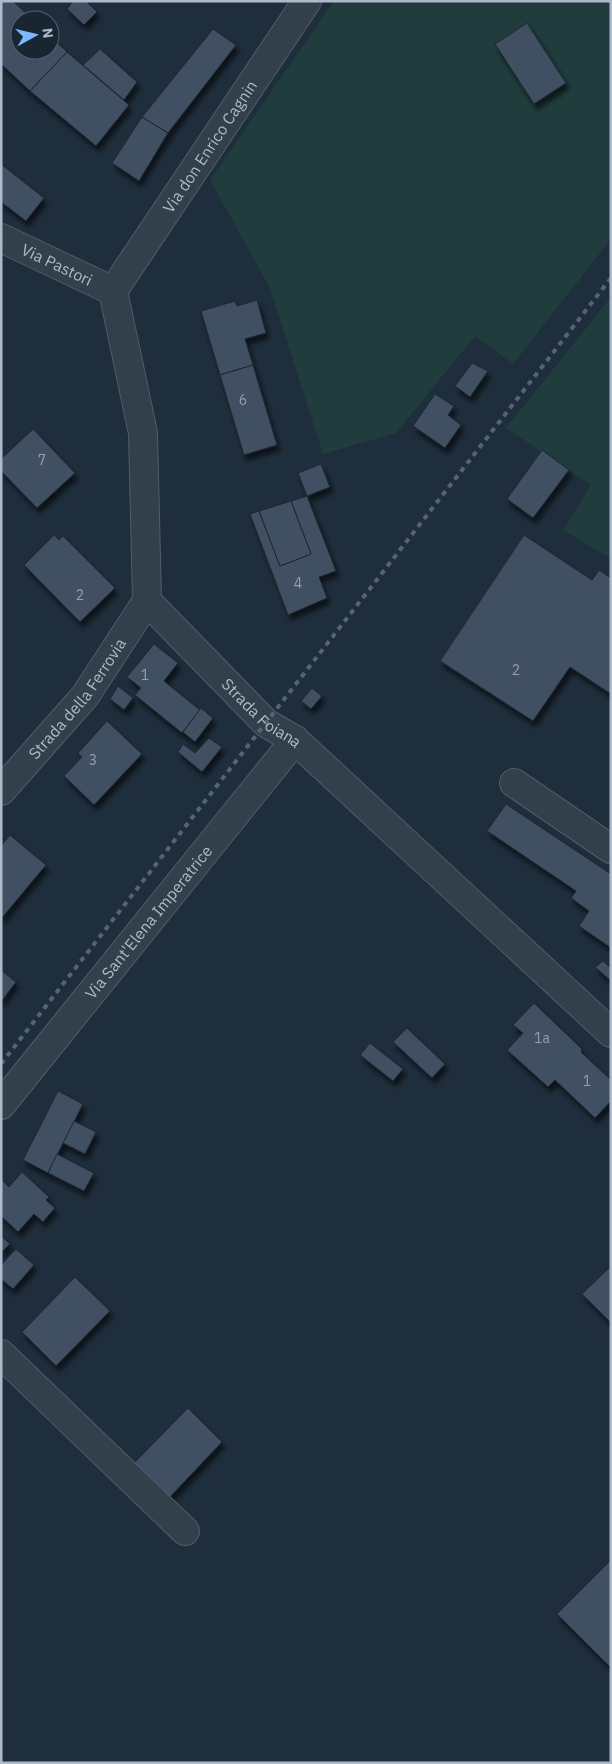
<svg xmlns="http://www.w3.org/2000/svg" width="612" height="1764" viewBox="0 0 612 1764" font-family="'IBM Plex Sans',sans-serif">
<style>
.green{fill:#213c3d}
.building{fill:#405062;stroke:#1b2733;filter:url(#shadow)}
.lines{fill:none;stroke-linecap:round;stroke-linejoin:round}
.minor-casing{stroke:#515d6a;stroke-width:30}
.minor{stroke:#33404c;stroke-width:28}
.rail{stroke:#556474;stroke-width:4;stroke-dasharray:5 5;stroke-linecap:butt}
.labels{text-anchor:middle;stroke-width:5;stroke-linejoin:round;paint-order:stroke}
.number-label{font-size:14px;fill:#92a0af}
.street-label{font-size:16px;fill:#aebac9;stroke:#192531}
</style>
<defs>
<filter id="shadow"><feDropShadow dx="3" dy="5.5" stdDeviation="2.5" flood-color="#0009"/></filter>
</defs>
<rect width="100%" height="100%" fill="#1f2e3c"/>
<!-- green -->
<g class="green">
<path d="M334,1h277v238l-98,125 -38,-28 -79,97 -73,21 -53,-166 -60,-108z"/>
<path d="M611,297v262l-48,-29 28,-45 -85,-57z"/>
</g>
<!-- building -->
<g class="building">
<path d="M1,1h12l20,19h-13v30h30v-14l17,16 -37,39 -29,-27z"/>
<path d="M73,1h13l11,11 -13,13 -17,-16z"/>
<path d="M527,23l39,60 -32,21 -39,-60z"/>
<path d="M213,29l23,16 -68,88 -26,-16z"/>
<path d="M100,49l37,33 -13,18 -41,-35z"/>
<path d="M67,52l62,53 -33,41 -66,-55z"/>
<path d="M142,117l26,16 -29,48 -27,-18z"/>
<path d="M1,164l43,34 -18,23 -25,-19z"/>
<path d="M257,300l9,33 -21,6 8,26 -33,10 -19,-64 34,-10 2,5z"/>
<path d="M472,363l16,8 -18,26 -15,-11z"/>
<path d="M253,365l24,80 -33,10 -24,-80z"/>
<path d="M435,394l19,12 -6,9 13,10 -16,23 -32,-22z"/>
<path d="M33,429l42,44 -38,35 -36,-37v-12z"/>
<path d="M542,450l27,20 -36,48 -26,-19z"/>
<path d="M321,464l9,23 -23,9 -9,-23z"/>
<path d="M307,496l29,75 -17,6 8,21 -39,17 -38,-101 9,-3 21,55 31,-12 -20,-53z"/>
<path d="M291,501l20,53 -31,12 -21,-55z"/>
<path d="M54,535l5,5 4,-4 52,52 -35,34 -56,-57z"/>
<path d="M524,535l68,45 7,-10 12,8v116l-41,-27 -37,54 -93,-60z"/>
<path d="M154,644l24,19 -14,18 36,29 -18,23 -47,-38 6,-7 -14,-11z"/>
<path d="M118,686l15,12 -9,12 -14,-11z"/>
<path d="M312,688l10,8 -11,13 -10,-8z"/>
<path d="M201,708l12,10 -18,24 -12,-10z"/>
<path d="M107,721l35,33 -48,51 -30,-29 18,-19 -4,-4z"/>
<path d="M209,738l13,9 -20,25 -24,-20 5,-8 12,9z"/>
<path d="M506,804l105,70v74l-32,-22 10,-15 -18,-13 5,-7 -89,-60z"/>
<path d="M10,835l36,30 -45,54v-73z"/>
<path d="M603,961l8,7v13l-16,-14z"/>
<path d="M1,970l15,12 -15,20z"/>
<path d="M534,1003l48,46 -1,3 30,28v21l-16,17 -40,-38 -7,7 -41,-37 16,-17 -10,-8z"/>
<path d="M407,1028l38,36 -13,14 -39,-36z"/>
<path d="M370,1043l33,26 -10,12 -33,-26z"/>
<path d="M58,1091l25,13 -35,69 -25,-13z"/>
<path d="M74,1121l22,11 -11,22 -22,-11z"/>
<path d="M57,1154l37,19 -10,18 -36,-18z"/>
<path d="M22,1172l27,25 -3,3 9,8 -12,14 -9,-8 -16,18 -17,-16v-37l8,8z"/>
<path d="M1,1236l9,8 -9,9z"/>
<path d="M16,1249l18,16 -21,24 -12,-10v-14z"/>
<path d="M611,1266v57l-29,-29z"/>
<path d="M75,1277l35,34 -54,55 -34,-34z"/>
<path d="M188,1408l34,34 -53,56 -35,-35z"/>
<path d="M611,1560v108l-54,-54z"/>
</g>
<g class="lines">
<defs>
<g id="minor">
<path id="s1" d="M1,238l112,53"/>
<path id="s2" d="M113,291l30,142 4,168 119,122 29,17 316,293"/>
<path id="s3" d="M113,291l194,-290"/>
<path d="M514,783l97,66"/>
<path id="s4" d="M1,791l84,-95 62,-95"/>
<path id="s5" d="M1,1105l294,-365"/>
<path d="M1,1354l184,177"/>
</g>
</defs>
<!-- minor casing -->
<use href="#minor" class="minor-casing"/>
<!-- minor -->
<use href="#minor" class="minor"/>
<!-- rail -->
<path class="rail" d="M1,1064l610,-786"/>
</g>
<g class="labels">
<!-- number labels -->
<g class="number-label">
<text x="243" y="405">6</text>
<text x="42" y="465">7</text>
<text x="298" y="588">4</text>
<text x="80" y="600">2</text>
<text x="516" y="675">2</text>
<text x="145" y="680">1</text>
<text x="93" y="765">3</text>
<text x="542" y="1043">1a</text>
<text x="587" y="1086">1</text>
</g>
<!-- street labels -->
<g class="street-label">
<text dy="6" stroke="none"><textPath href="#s3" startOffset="174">Via don Enrico Cagnin</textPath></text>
<text dy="6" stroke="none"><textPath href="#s1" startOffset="62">Via Pastori</textPath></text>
<text dy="6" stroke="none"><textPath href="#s4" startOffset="120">Strada della Ferrovia</textPath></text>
<text dy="6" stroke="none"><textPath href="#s2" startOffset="474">Strada Foiana</textPath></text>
<text dy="6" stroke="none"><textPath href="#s5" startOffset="235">Via Sant'Elena Imperatrice</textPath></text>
</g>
</g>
<!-- border -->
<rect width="612" height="1764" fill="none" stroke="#aebac9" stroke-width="5"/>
<!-- north arrow -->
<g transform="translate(35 35) rotate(82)"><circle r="24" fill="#192531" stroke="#55616e"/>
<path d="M0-4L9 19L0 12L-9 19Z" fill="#7db8ff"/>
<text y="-8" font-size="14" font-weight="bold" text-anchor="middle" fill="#aebac9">N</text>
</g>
</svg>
